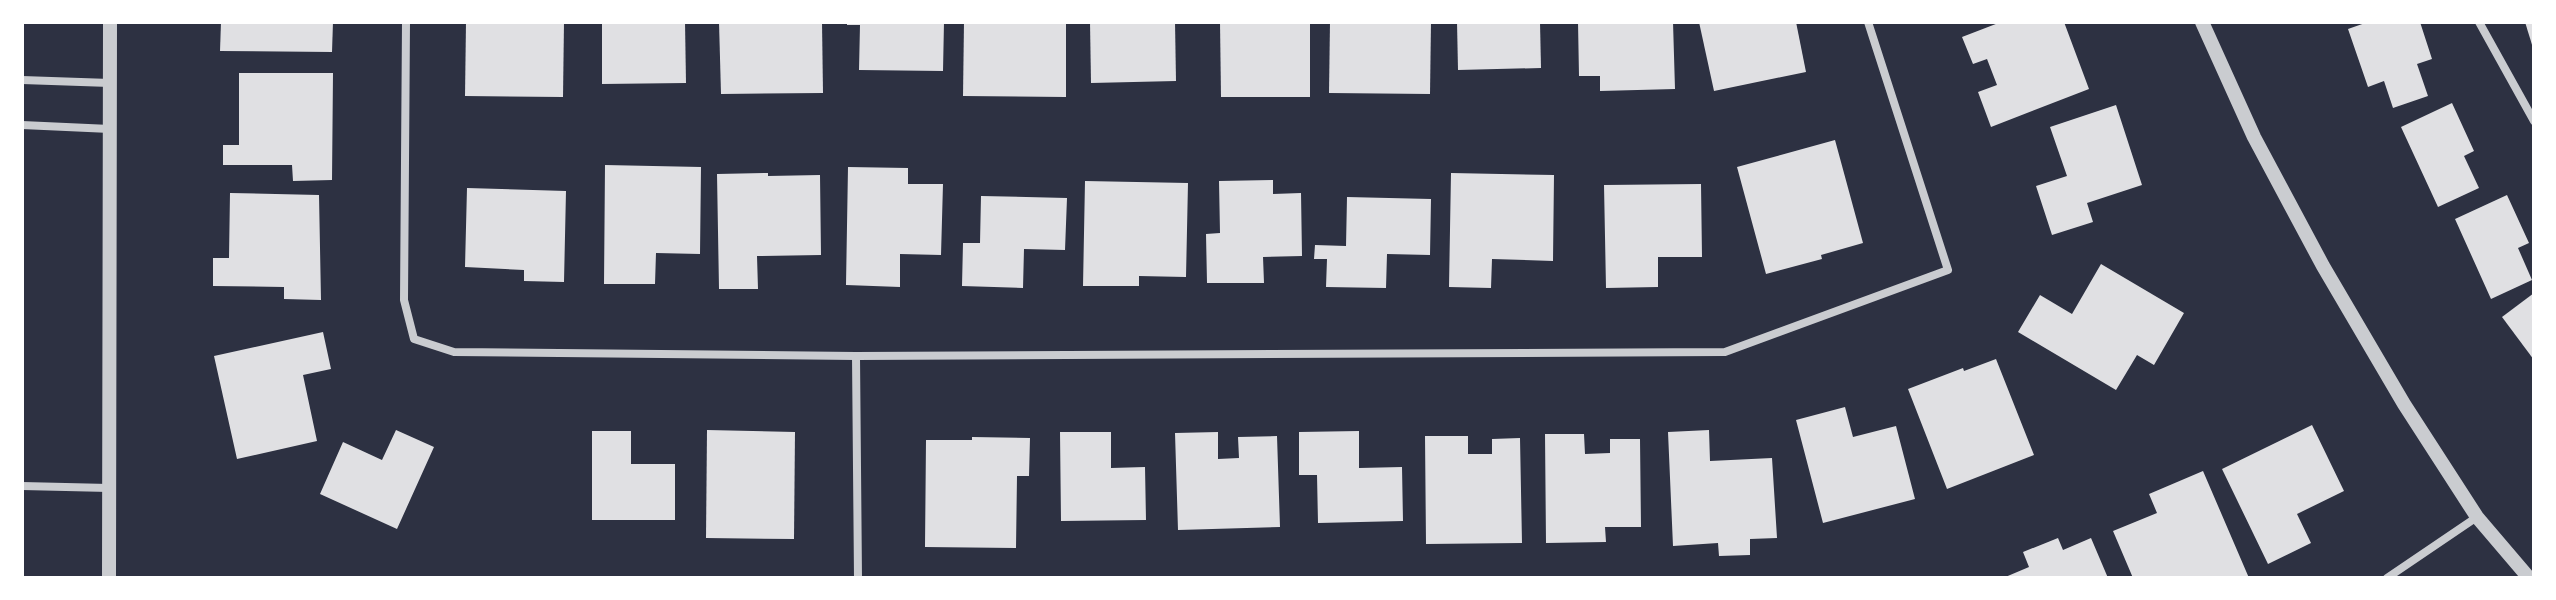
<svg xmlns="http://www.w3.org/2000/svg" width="2556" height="600" viewBox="0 0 2556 600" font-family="Barlow,sans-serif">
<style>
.building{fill:#e0e0e3}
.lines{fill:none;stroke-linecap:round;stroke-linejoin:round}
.minor{stroke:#caccd0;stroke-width:8}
.tertiary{stroke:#caccd0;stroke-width:14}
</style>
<rect width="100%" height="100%" fill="#2d3142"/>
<!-- building -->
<g class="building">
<path d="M221,22h112l-1,30 -112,-1z"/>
<path d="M466,22h98l-1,75 -98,-1z"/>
<path d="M602,22h83l1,61 -84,1z"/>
<path d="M719,22h103l1,71 -102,1z"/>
<path d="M847,22h97l-1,49 -84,-1 1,-45h-13z"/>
<path d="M964,22h102v75l-103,-1z"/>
<path d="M1090,22h85l1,59 -85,2z"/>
<path d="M1220,22h90v75h-89z"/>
<path d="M1330,22h101l-1,72 -101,-1z"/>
<path d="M1457,22h83l1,46 -83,2z"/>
<path d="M1578,22h95l2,67 -75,2v-15h-21z"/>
<path d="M1699,22h97l10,50 -92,19z"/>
<path d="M2001,22h63l25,67 -98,38 -13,-35 19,-7 -10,-26 -14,5 -11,-27z"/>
<path d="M2368,22h52l12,37 -15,5 11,32 -35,12 -9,-27 -16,6 -20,-58z"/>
<path d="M2525,22h9v26h-1z"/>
<path d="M239,73h94l-1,107 -39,1 -1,-16h-69v-20h16z"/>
<path d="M2452,103l22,48 -10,5 15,32 -41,19 -37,-80z"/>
<path d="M2116,105l26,80 -55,18 6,19 -41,13 -16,-49 31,-10 -17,-49z"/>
<path d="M1835,140l28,103 -42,12 1,4 -56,15 -29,-107z"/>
<path d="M605,165l96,2 -1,87 -44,-1 -1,31h-51z"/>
<path d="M848,167l60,1v16h35l-2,71 -41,-1v33l-54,-2z"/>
<path d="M768,173v3l52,-1 1,80 -64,1 1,33h-39l-2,-115z"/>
<path d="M1451,173l103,2 -1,86 -61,-2 -1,29 -42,-1z"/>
<path d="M1273,180v14l28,-1 1,63 -39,1 1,26h-57l-1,-49 14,-1 -1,-52z"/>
<path d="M1085,181l103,2 -2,94 -47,-1v10h-56z"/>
<path d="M1701,184l1,73h-44v30l-52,1 -2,-103z"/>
<path d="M467,188l99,3 -2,91 -40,-1v-11l-59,-3z"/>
<path d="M230,193l89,2 2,105 -37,-1v-12l-71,-1v-28h16z"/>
<path d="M2507,195l22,48 -11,5 14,32 -41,19 -36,-80z"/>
<path d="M981,196l86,2 -2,52 -41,-1 -1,39 -61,-2 1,-43h17z"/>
<path d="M1347,197l84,2 -1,56 -43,-1 -1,34 -60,-1 1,-28h-13l1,-14 31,1z"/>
<path d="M2101,264l83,49 -30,52 -17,-10 -21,35 -98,-58 22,-37 32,19z"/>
<path d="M2534,293v67l-32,-43z"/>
<path d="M323,332l8,37 -28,6 14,66 -80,18 -23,-103z"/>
<path d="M1996,359l38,96 -87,34 -39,-100 55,-21 1,3z"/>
<path d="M1845,407l8,30 43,-11 19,73 -92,24 -27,-103z"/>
<path d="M2312,425l32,66 -47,23 14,29 -43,21 -46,-95z"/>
<path d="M396,430l38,17 -37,82 -77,-35 23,-52 39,18z"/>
<path d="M707,430l88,2 -1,107 -88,-1z"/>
<path d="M1709,430l1,31 62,-3 5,80 -27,1v16l-31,1 -1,-13 -45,3 -5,-114z"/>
<path d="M592,431h39v33h44v56h-83z"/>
<path d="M1359,431v37l43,-1 1,54 -85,2 -1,-48h-18v-43z"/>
<path d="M1060,432h51v36l34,-1 1,53 -85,1z"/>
<path d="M1218,432v27l21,-1 -1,-21 39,-1 3,91 -102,3 -3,-97z"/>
<path d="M1545,434h39l1,20 25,-1v-14h30l1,88h-36l1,15 -60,1z"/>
<path d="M1425,436h43v18h24v-15l28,-1 2,105 -96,1z"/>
<path d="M972,437l58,1 -1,38h-12l-1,72 -91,-1 1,-107h46z"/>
<path d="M2203,471l46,107h-116l-20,-47 44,-18 -8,-19z"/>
<path d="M2058,538l5,12 28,-12 17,40h-105l26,-11 -6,-15z"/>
</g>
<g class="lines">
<!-- minor -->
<g class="minor">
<path d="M406,22l-2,278 10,39 40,13 402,4 869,-4 223,-82 -80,-248"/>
<path d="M2479,22l55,99"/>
<path d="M22,80l88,3"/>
<path d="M22,125l88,4"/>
<path d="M856,356l2,222"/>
<path d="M22,486l87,2"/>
<path d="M2387,578l90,-61"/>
</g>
<!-- tertiary -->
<g class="tertiary">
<path d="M2202,22l52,115 69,129 81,138 73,113 52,61"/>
<path d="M109,578l1,-556"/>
</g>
</g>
<!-- border -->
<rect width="2556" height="600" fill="none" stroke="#ffffff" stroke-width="48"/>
</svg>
